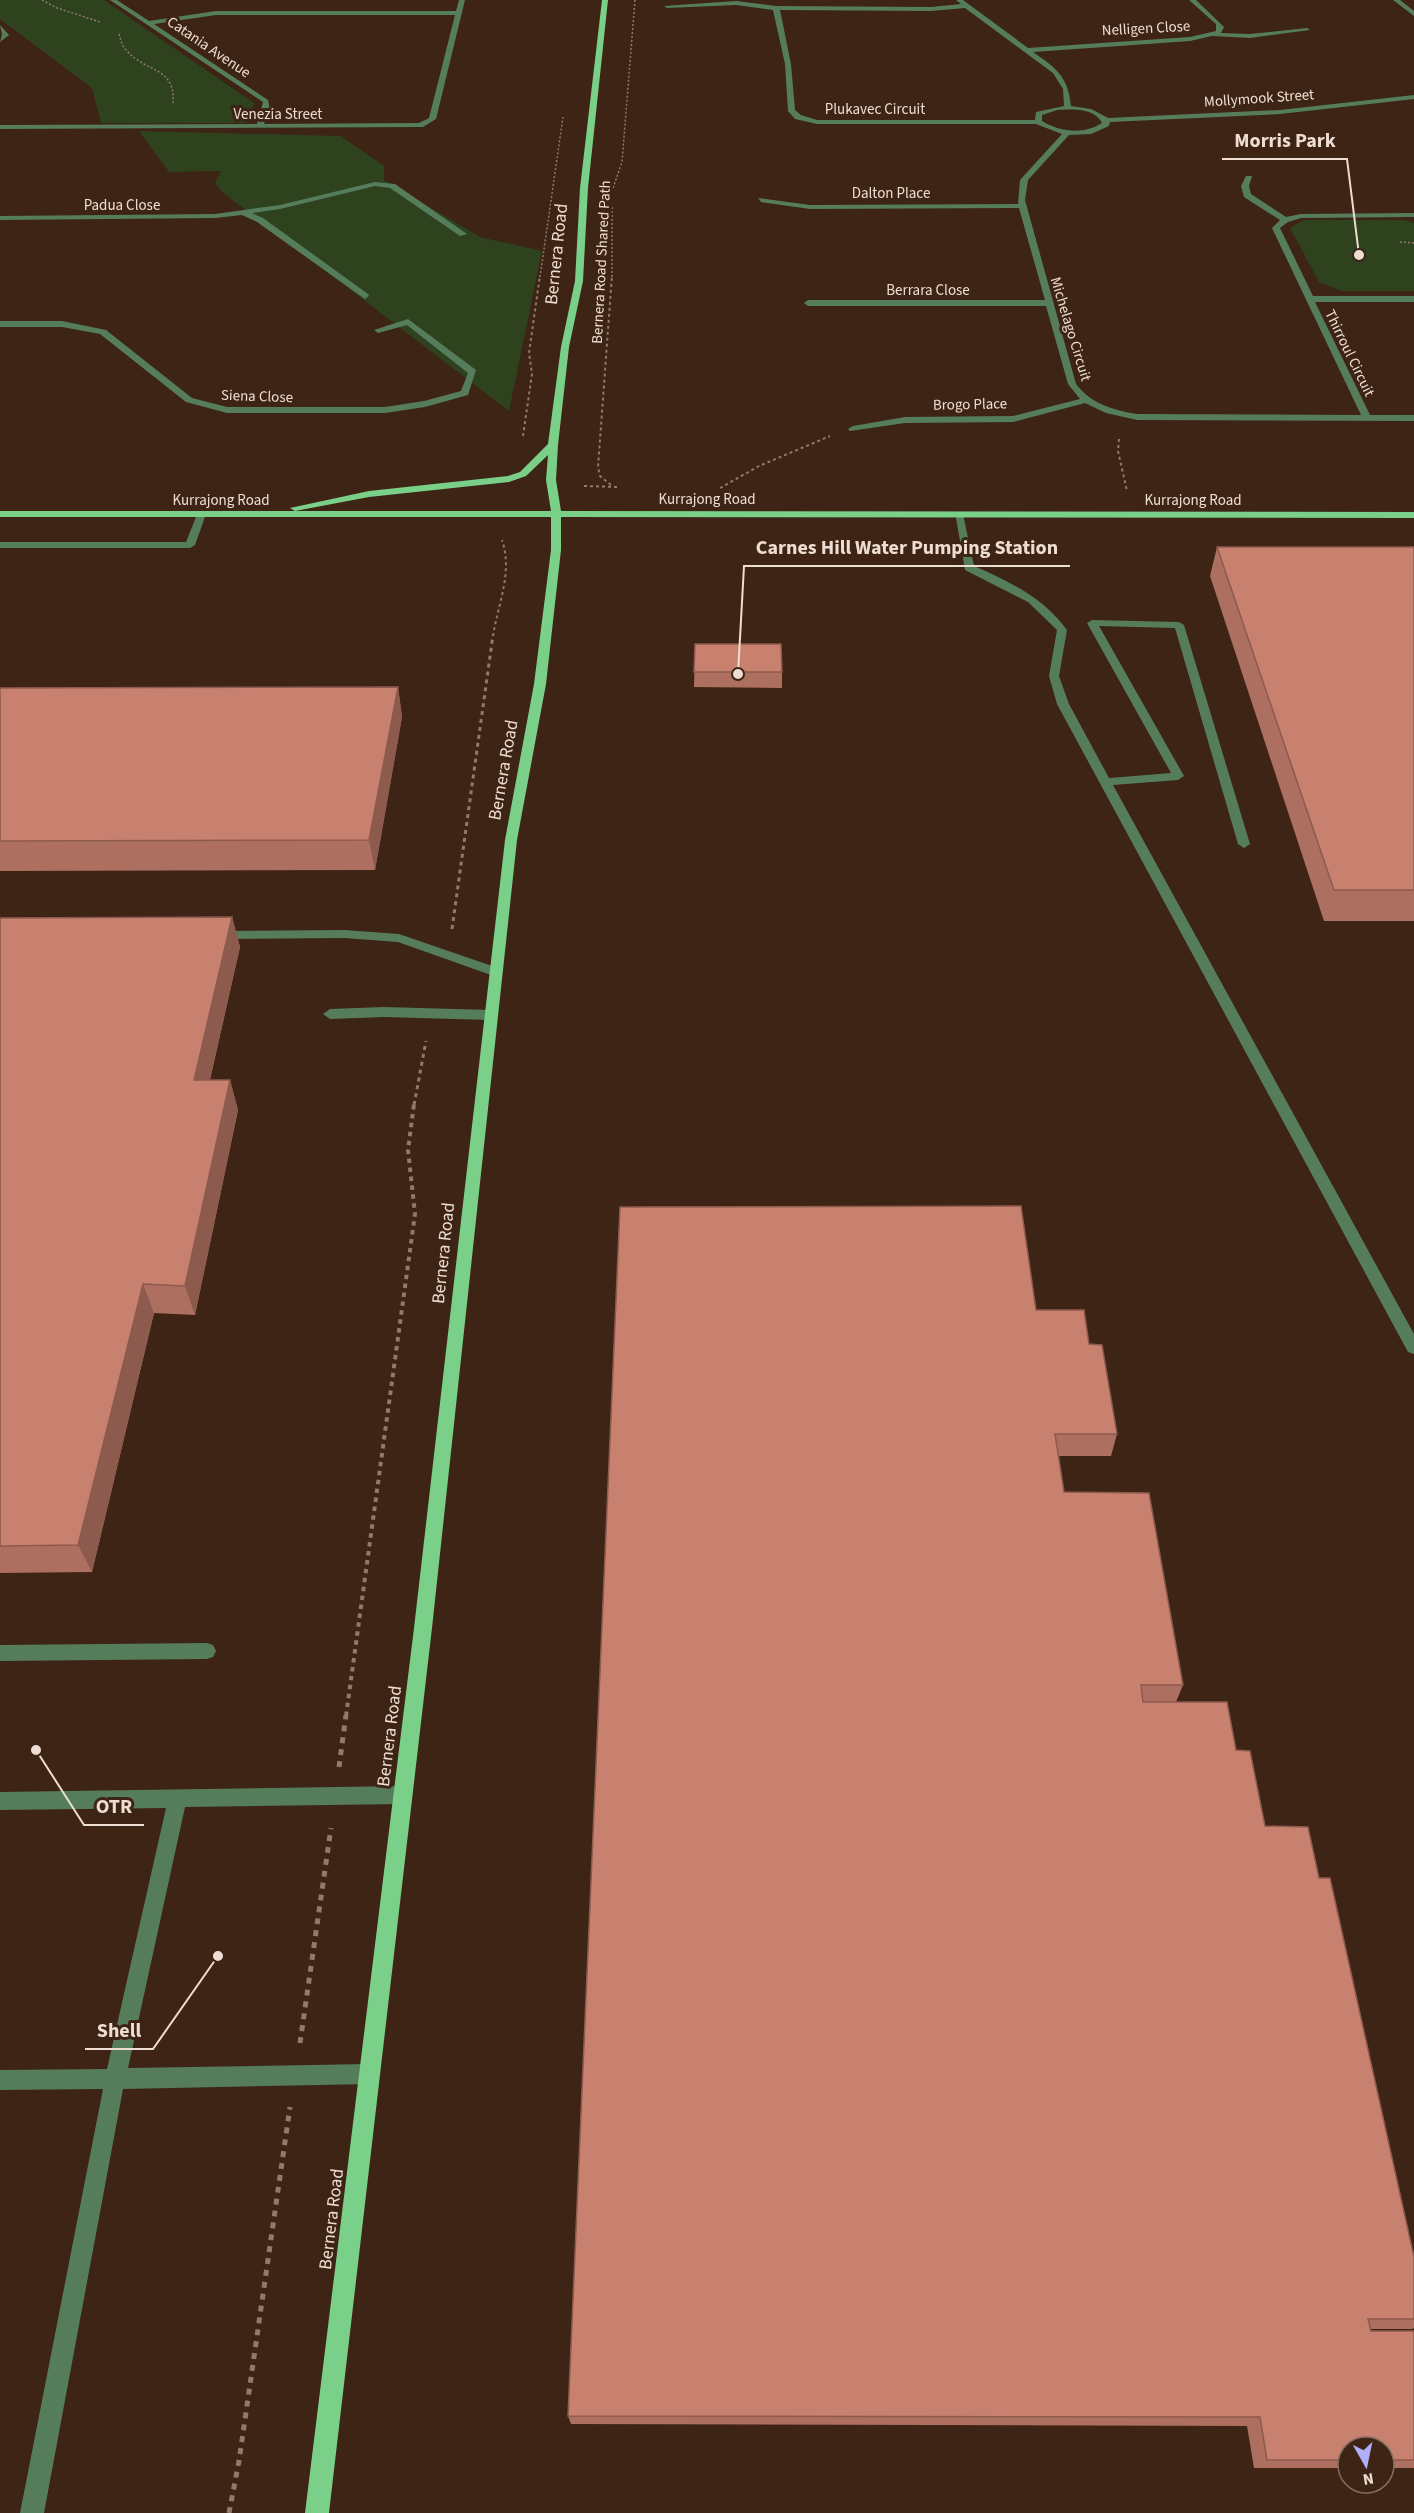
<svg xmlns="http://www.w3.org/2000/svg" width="1414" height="2513" viewBox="0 0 1414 2513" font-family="'Source Sans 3',sans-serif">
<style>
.green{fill:#2e421e}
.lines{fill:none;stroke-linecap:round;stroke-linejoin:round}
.path-far4{stroke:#8f7a6d;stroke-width:1.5;stroke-dasharray:2 2;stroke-linecap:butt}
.path-far3{stroke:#8f7a6d;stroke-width:2;stroke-dasharray:3 3;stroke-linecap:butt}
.path-far2{stroke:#8f7a6d;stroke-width:3;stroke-dasharray:4 4;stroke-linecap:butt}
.path-far1{stroke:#8f7a6d;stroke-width:4;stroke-dasharray:4.5 4.5;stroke-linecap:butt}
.path{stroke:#8f7a6d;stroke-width:5;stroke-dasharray:6 6;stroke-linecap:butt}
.minor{fill:#557d5b;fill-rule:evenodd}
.major{fill:#7ad088;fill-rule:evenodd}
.wall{fill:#ad6f5f}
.shaded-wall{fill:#8d5a4e}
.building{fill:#c9816f;stroke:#8d5a4e;stroke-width:1.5}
.labels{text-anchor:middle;stroke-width:6;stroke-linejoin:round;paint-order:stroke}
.far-street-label{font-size:15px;fill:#eeddd3;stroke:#3d2415}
.street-label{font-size:18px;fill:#eeddd3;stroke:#3d2415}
.leader{fill:none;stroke:#eeddd3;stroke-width:2}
.callout-dot{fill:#eeddd3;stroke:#3d2415;stroke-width:2}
.callout-label{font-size:20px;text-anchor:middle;font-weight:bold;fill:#eeddd3;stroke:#3d2415;stroke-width:6;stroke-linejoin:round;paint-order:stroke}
</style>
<rect width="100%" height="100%" fill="#3d2415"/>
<!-- green -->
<g class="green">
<path d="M0,0h104l150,103 -7,20h-146l-9,-35 -92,-69z"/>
<path d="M139,131l202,5 43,30v14l96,57 62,14 -33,160 -287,-219 -7,-9 6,-12 -52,1z"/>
<path d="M1304,220h101l9,3v68h-73l-22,-9 -29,-54z"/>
</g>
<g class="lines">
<!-- path-far4 -->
<g class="path-far4">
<path d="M42,0l15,8 43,14"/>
<path d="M119,34c2,6 3,13 8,17 19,22 49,15 46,53"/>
<path d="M613,188l9,-26 13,-162"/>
<path d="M1400,242l14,1"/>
<path d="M540,277l23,-160"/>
<path d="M612,277v-72"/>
</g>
<!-- path-far3 -->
<g class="path-far3">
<path d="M523,436l9,-62 -3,-21 11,-78"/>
<path d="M1119,439l-1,12 9,40"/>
<path d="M611,485l-11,-9 -2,-9 14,-192"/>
<path d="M584,486l34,1"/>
<path d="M720,488l39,-22 71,-30"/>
<path d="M493,636c5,-32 20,-64 9,-96"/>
</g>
<!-- path-far2 -->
<g class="path-far2">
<path d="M452,929l41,-294"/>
<path d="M414,1105l12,-64"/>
</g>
<!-- path-far1 -->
<path class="path-far1" d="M346,1716l69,-502 -7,-64 6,-46"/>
<!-- path -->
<g class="path">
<path d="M339,1767l7,-52"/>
<path d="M300,2043l31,-215"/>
<path d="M229,2513l10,-52 51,-354"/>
</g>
<!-- minor -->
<g class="minor">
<path d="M110,0h7l32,21 67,-10h240l3,-11h6l-29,119 -13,8 -423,2v-4l257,-1 6,-22zM216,15h239l-26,103 -10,5 -155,1 6,-15 -2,-9 -114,-76z"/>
<path d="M956,0h7l65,48 162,-11 26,-6v-7l-27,-24h7l28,27 -3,6 29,1 57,-6 3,2 -60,8 -38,-2 -22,5 -157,11c23,16 35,24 38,54l20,3 17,9 172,-8 134,-15v4l-134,15 -170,8 -1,4 -18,8 -22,1 -41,45 -3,20 51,184c15,20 37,26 61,30l224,1 -89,-187 8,-8 -36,-23 -3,-11 5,-10h6l-3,10 2,8 35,23 15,-3 113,-1v4l-113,1 -13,4 -8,6 33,68h101v6h-99l55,113h44v6l-277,-1 -31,-7 -21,-10 -72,19 -108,1 -55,8 -2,-2 5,-3 52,-9 108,-1 67,-17 -12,-15 -22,-78h-238l-4,-3 4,-3h237l-26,-92 -209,1 -49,-7 -3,-4 52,7 208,-1 2,-24 42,-46 -26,-10h-219l-22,-5 -7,-8 -3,-47 -12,-54 -37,-5 -69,3 -3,-2 72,-5 40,5 155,1 30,-3zM965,8l88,65 10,16 1,17 -28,6 -1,8h-218l-16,-5 -6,-5 -4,-46 -11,-54 151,1zM1057,110c15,-1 38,-2 45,13 -18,12 -42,9 -60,-2v-6z"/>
<path d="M1393,0h7l14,11v5z"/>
<path d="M0,25l9,10 -9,7 2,-7z"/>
<path d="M375,182l20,2 72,50 -7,2 -70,-48 -15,-2 -95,23 -28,4 11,5 105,76 1,2 -4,3 -108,-77 -15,-7 -27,3 -215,2v-4l215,-2 65,-9z"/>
<path d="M408,319l68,51 -8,25 -43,12 -40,6h-158l-41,-11 -86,-68 -38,-7h-62v-6h62l44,9 86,68 35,9h158l39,-6 37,-10 7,-18 -61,-48 -29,8 -4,-3z"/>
<path d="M198,512l8,2 -11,31 -5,3h-190v-6h186z"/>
<path d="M955,512l8,2 11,52c36,16 69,31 93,64l-8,46 10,28 40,74 62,-5 -84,-150 5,-3 87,2 5,3 66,219 -6,4 -6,-4 -63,-216 -76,-2 85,150 -6,4 -65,5 301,549v20l-6,-2 -351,-648 -8,-28 8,-46 -29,-28 -63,-32z"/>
<path d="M344,930l55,4 102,35 2,3 -7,4 -5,-1 -93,-33 -54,-4 -128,1 -6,-4 6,-4z"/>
<path d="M384,1007l106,3 7,5 -7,5 -106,-3 -54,2 -7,-5 7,-5z"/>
<path d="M207,1643l6,2 3,6 -3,6 -6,2 -207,2v-16z"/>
<path d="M403,1786l7,3 2,6 -2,6 -7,3 -218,3 -57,261 241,-4 7,3 3,7 -3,7 -7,3 -246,5 -79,424h-24l83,-424 -103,1v-20l107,-1 59,-261 -166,2v-18z"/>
</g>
<!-- major -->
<path class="major" d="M602,0h6l-20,188 -5,93 -14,66 -11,98 -2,35 5,31 853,1v6l-853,-1v33l-15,134 -29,156 -85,788 -103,885h-24l109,-885 91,-788 29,-156 17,-134v-33h-551v-6h551l-5,-31 2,-25 -22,21 -17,6 -140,15 -74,14 -5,-3 79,-17 139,-15 12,-4 28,-28 13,-97 14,-66 5,-93z"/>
</g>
<!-- wall -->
<g class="wall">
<path d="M1217,547h197v374h-90l-114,-345z"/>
<path d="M695,644l87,28v16l-88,-1z"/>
<path d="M398,687l4,30 -27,153 -375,1v-183z"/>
<path d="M232,917l8,30 -30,133h20l8,30 -43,205 -41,-2 -62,259 -92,1v-655z"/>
<path d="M1036,1310l81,124 -6,22h-52l5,36 119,193 -7,17 60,48 29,76 54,52 95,379v71l-2,1h-41v2h43v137h-30v-21h-36v21h-94l-7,-42 -676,-2 -3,-8z"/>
</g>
<!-- shaded-wall -->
<g class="shaded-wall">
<path d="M398,687l4,30 -27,153 -6,-30z"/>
<path d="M232,917l8,30 -37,163 -9,-30z"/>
<path d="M230,1080l8,30 -43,205 -10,-29z"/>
<path d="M143,1284l11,29 -62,259 -14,-27z"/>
</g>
<!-- building -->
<g class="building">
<path d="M1217,547h197v343h-80z"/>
<path d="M695,644h86l1,28h-88z"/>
<path d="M398,687l-29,153 -369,1v-153z"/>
<path d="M232,917l-38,163h36l-45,206 -42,-2 -65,261 -78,1v-628z"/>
<path d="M1021,1206l15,104h48l5,34 13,1 15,89h-62l9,58 85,1 34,192h-42l2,17h84l9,48 14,1 15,75 43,1 11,51h11l84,379v62h-46l3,12h43v129h-30v-13h-36v13h-81l-7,-43 -692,-1 52,-1209z"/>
</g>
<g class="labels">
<!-- far-street labels -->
<g class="far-street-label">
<text transform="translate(1146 28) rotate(-3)" y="5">Nelligen Close</text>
<text transform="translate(209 47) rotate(34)" y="5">Catania Avenue</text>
<text transform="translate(1259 98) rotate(-4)" y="5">Mollymook Street</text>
<text x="875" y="114">Plukavec Circuit</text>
<text x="278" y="119">Venezia Street</text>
<text x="891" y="198">Dalton Place</text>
<text x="122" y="210">Padua Close</text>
<text transform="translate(601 262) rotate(-87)" y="5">Bernera Road Shared Path</text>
<text x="928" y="295">Berrara Close</text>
<text transform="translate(1071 329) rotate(73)" y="5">Michelago Circuit</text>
<text transform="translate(1350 353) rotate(64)" y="5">Thirroul Circuit</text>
<text transform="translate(257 396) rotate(2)" y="5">Siena Close</text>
<text transform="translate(970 404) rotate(-1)" y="5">Brogo Place</text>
<text x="707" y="504">Kurrajong Road</text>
<text x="221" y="505">Kurrajong Road</text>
<text x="1193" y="505">Kurrajong Road</text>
</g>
<!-- street labels -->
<g class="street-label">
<text transform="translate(556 254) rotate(-84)" y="6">Bernera Road</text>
<text transform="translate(503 770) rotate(-80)" y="6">Bernera Road</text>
<text transform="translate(443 1253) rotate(-84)" y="6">Bernera Road</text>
<text transform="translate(389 1736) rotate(-83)" y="6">Bernera Road</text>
<text transform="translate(331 2219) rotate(-83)" y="6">Bernera Road</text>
</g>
</g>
<!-- callouts -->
<path class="leader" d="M1359 255L1347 159H1222M738 674L744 566H1070M36 1750L84 1825H144M218 1956L153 2049H85"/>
<g class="callout-dot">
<circle cx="1359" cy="255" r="6"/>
<circle cx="738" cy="674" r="6"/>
<circle cx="36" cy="1750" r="6"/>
<circle cx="218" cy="1956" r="6"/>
</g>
<g class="callout-label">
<text x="1285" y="147">Morris Park</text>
<text x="907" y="554">Carnes Hill Water Pumping Station</text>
<text x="114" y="1813">OTR</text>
<text x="119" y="2037">Shell</text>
</g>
<!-- north arrow -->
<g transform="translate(1366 2465) rotate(171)"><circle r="28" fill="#3d2415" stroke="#846e61" stroke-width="1.5"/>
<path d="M0-4.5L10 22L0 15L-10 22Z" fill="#b0aefa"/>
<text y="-9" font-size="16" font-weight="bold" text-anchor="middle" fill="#eeddd3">N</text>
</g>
</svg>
